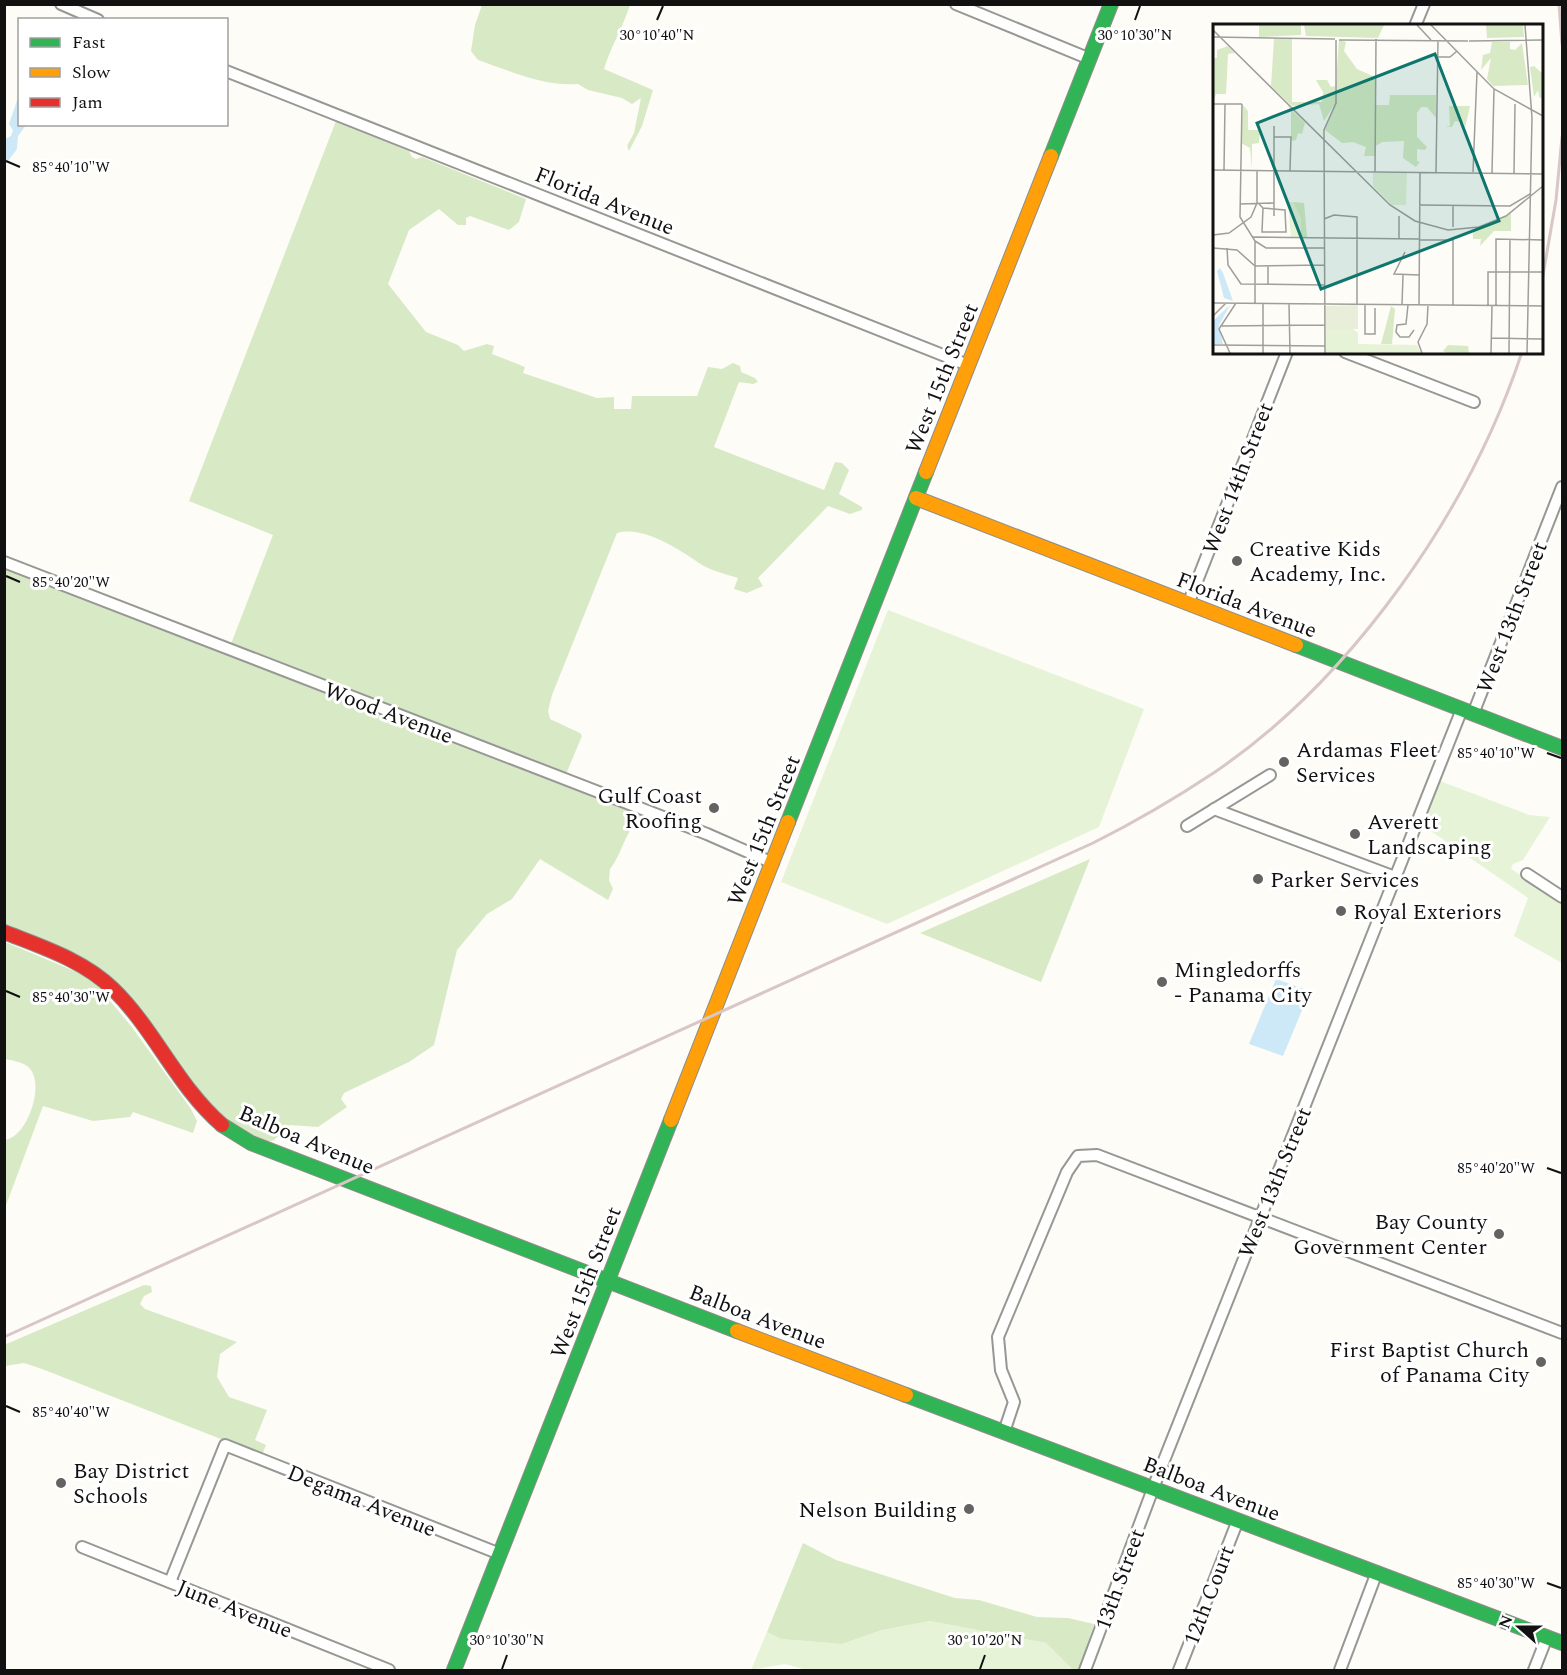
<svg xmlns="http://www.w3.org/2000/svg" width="1567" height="1675" viewBox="0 0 1567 1675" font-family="Spectral,serif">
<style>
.green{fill:#e7f3d7}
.forest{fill:#d8eac5}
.water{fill:#cde8f7}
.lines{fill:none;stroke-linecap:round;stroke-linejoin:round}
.street-casing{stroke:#979795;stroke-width:14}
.fast-casing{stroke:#8e8d8b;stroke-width:16}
.slow-casing{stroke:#8e8d8b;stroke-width:16}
.jam-casing{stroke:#8e8d8b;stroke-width:16}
.street{stroke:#fffffe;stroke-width:10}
.fast{stroke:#30b455;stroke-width:14}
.slow{stroke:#ff9f0a;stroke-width:14}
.jam{stroke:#e5322d;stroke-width:14}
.rail{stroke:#d9c6c7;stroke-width:3}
.ticks{fill:none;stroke:#111;stroke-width:2}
.poi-dot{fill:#646362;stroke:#fff;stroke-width:2}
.labels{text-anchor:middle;stroke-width:6;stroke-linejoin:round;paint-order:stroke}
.street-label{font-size:22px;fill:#111;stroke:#fff}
.poi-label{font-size:22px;fill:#111;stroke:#fff;text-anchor:start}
.inset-road{fill:none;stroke:#9f9e9b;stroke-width:1.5}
.view{fill:#0f766e;fill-opacity:0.15;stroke:#0f766e;stroke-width:3}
.inset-edge{fill:none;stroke:#111;stroke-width:3}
.ticks-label{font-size:15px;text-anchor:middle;fill:#111;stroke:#fff;stroke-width:6;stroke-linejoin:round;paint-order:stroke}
</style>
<rect width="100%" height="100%" fill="#fdfcf7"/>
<!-- green -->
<g class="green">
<path d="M888,610l256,99 -45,118 -212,97 -106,-42z"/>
<path d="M1440,781l89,34 21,2 -27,43 -10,4 -2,5 51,32v62l-48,-27 14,-38 -106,-73z"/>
<path d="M930,1621l116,22 27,27h-266l-22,-6 -34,6 16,-38 14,7 61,5 40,-14z"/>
</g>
<!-- forest -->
<g class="forest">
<path d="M482,5h148c-7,22 -19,41 -26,64l49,21 -11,36 -13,25 -2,-5 7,-13 7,-35 -9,6 -10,-6 -34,-8 -10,-6c-33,3 -68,-13 -100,-24l-7,-9 4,-26z"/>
<path d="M336,121l73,30 3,6 4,2 6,-2 104,42 -7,23 -10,8 -39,-14 -4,2v7h-8l-19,-16 -30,21 -21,54 38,48 32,13 6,6 23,-7 7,2 -2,8 33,13 -2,6 74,25 17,-1v12h17l1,-13h65l11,-29 14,2 11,-6 7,3 1,6 14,6 3,4 -5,2 -14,-2 -25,65 110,43 11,-28 7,1 7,7 -10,24 23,13v3l-12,4 -22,-8 -70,72 5,8 -16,7 -13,-4 4,-11c-12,-4 -26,-7 -36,-13 -22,-15 -58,-40 -85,-32l-65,162 -4,16 2,8 30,14 2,3 -16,38 -335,-130 42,-109 -84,-34z"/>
<path d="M4,567l640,249c-18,10 -21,37 -34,53l-1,11 4,9 -5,11 -68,-41 -28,40 -25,15 -30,36 -23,95 -25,17 -65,31 -3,6 6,8 -29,20 -28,-2 -16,15 -11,3 -27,-16 -38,-33 -67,-93 -126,-74z"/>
<path d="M1090,859l-49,123 -121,-49z"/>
<path d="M5,942l86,36 40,48 60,83 6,12 -4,12 -60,-21 -3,5 -37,4 -50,-15 -38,102v-68c23,-3 42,-60 22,-74 -6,-4 -16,-6 -22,-7z"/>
<path d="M144,1285l7,1 1,6 -8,4 -4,8 5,5 92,33 -17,12 -3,23 12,20 38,13 -12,30 11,5 -4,10 -220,-86 -18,-6 -19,3 -1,-21z"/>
<path d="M803,1543l33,17 119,38 24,2 58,17 31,1 26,6 -15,46h-6l-27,-27 -116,-22 -48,9 -40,14 -61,-5 -14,-7z"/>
</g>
<!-- water -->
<g class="water">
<path d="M19,95l1,29 6,1 -8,11 -1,13 -12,16v-26l6,-3 2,-6 -4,-6z"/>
<path d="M1276,979l34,12 -27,65 -34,-12z"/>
</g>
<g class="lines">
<defs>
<g id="street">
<path d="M61,4l37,16"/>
<path d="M956,4l134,55"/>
<path d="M1415,26l9,-22"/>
<path d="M226,71l742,294"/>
<path d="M1345,352l129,50"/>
<path d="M4,562l703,272 66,29"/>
<path d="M1188,604l99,-252"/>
<path d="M1473,714l89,-227"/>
<path d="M1214,809l181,68"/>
<path d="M1187,826l83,-51"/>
<path d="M1527,874l35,23"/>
<path d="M1004,1432l10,-30 -13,-32 -3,-33 69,-165 11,-16 19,-1 465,178"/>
<path d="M82,1547l307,123"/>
<path d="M170,1582l55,-137 275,109"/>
<path d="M1085,1670l72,-192 305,-769"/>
<path d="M1179,1670l59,-150"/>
<path d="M1340,1670l37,-98"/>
<path d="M1534,1670l13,-33"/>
</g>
<g id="fast">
<path d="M1051,156l60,-152"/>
<path d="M1296,645l266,103"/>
<path d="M788,822l138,-350"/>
<path d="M222,1125l29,18 486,188"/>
<path d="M906,1395l656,248"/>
<path d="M454,1670l217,-550"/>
</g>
<g id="slow">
<path d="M926,472l125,-316"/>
<path d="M916,498l380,147"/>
<path d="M671,1120l117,-298"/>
<path d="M737,1331l169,64"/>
</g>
<path id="jam" d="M4,932c38,15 79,28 109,57 42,41 64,97 109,136"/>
</defs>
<!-- street casing -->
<use href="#street" class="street-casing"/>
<!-- fast casing -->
<use href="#fast" class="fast-casing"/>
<!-- slow casing -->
<use href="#slow" class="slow-casing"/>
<!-- jam casing -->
<use href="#jam" class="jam-casing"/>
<!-- street -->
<use href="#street" class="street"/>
<!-- fast -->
<use href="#fast" class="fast"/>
<!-- slow -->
<use href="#slow" class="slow"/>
<!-- jam -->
<use href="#jam" class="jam"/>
<!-- rail -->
<g class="rail">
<path d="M1559,4l3,40"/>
<path d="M1542,281l14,-81 6,-63"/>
<path d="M4,1337l1089,-494c42,-21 83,-45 122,-71 138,-94 255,-262 307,-420"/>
</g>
</g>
<!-- ticks -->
<path class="ticks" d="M657,20l6,-14M1135,20l5,-14M6,161l14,6M6,576l14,6M1547,753l14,5M6,991l14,6M1547,1168l14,5M6,1406l14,6M1547,1583l14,5M502,1669l5,-14M980,1669l5,-14"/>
<!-- markers -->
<g class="poi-dot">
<circle cx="1237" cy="561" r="6"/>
<circle cx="1284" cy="762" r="6"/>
<circle cx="714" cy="808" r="6"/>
<circle cx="1355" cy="834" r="6"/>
<circle cx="1258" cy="879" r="6"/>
<circle cx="1341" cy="911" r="6"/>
<circle cx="1162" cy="982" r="6"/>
<circle cx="1499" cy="1234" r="6"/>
<circle cx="1541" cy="1362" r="6"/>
<circle cx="61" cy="1483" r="6"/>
<circle cx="969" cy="1509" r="6"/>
</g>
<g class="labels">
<!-- street labels -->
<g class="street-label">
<text transform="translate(605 200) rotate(22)" y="8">Florida Avenue</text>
<text transform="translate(941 378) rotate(-68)" y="8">West 15th Street</text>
<text transform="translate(1237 478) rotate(-69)" y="8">West 14th Street</text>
<text transform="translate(1247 604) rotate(21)" y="8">Florida Avenue</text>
<text transform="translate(1511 617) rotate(-69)" y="8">West 13th Street</text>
<text transform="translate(389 712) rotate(21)" y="8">Wood Avenue</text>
<text transform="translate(763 830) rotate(-68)" y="8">West 15th Street</text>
<text transform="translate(307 1139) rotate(23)" y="8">Balboa Avenue</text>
<text transform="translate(1274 1182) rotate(-68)" y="8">West 13th Street</text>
<text transform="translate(585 1282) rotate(-69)" y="8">West 15th Street</text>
<text transform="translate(758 1316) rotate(21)" y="8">Balboa Avenue</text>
<text transform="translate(1212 1488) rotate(21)" y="8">Balboa Avenue</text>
<text transform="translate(362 1500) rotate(22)" y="8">Degama Avenue</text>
<text transform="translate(1119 1579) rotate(-70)" y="8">13th Street</text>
<text transform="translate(1208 1595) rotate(-69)" y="8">12th Court</text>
<text transform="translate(235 1608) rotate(22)" y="8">June Avenue</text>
</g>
<!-- poi labels -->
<g class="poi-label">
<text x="1249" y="556">Creative Kids<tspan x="1249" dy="25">Academy, Inc.</tspan></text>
<text x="1296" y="757">Ardamas Fleet<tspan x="1296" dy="25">Services</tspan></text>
<text x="702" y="803" text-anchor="end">Gulf Coast<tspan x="702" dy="25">Roofing</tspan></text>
<text x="1367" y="829">Averett<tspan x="1367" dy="25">Landscaping</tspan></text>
<text x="1270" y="887">Parker Services</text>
<text x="1353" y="919">Royal Exteriors</text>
<text x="1174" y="977">Mingledorffs<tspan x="1174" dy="25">- Panama City</tspan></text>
<text x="1487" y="1229" text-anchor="end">Bay County<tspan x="1487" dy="25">Government Center</tspan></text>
<text x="1529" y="1357" text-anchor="end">First Baptist Church<tspan x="1529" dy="25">of Panama City</tspan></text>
<text x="73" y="1478">Bay District<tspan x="73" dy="25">Schools</tspan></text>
<text x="957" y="1517" text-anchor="end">Nelson Building</text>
</g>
</g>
<!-- overview -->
<g transform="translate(1213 24)">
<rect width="330" height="330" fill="#fdfcf7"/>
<path d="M160,149h34l-1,32h-14l-19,-19zM75,178h5l8,17v18l-10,1zM112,305h28l5,4v11l59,1 4,8h-96z" fill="#e7f3d7"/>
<path d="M46,1h42v10l-42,2zM91,1h80l-6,13 -72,-2zM273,1h37l1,12 -37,1zM61,15h18v63h30l1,-10 -7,-12h11l4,7 4,-1v18l-11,17 -5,-17 -27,2 -21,-20zM126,16l7,2 -2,9 13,18 18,8v79h-11l2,-9 -13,-5 -11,1 -17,-13 9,-21zM279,18h18v7l5,1 7,-7 6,42 -35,1 -6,-7 4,-21 -10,12 2,-15 7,-2zM15,22l7,7 -7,1 -2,40h-10l-3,9v-45h4v-8zM321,42l9,8v25l-4,-2 -1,-7 -4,7 -4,-30zM177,71h46v23l-9,-11h-6l-4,6v24l10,10 -2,3 -8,-1v12l3,1 -4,5 -13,-9 1,-17 -22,1 -6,4v-41h13zM30,81l5,6v19h12l-1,13 -7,1v24l-2,-20 -9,-5zM74,81l18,18 -3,11 -4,-1 -2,7 -5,1v-29zM236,82h21l-5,22 -2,-6 -8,-1 -3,6h-7l5,-1zM80,178l11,1 3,34h-6v-18zM298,189v18h-17l-14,15 1,-7h-8v-9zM178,282l4,3 -3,35h-11zM235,321l20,1 1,7h-22l-4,-2z" fill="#d8eac5"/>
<path d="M145,281v24h-33v-23z" fill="#e9eedb"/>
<path d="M7,244l3,5 10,28 -9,-3 -7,-27zM17,281l-11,20 4,19h-10v-23z" fill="#cde8f7"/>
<path class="inset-road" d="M204,1l14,15M218,1l63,64 49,27M312,1l7,93 -5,235M0,6l177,175 25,16 33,9 31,-3 27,-11 37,-30M0,13l122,2M126,16l129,1M256,17l74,-1M224,33h13l7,-6M0,80h29M29,80l-2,113 15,24v62M61,102v90M61,113h17l-1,34M0,146l330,4M11,146l1,-66M162,148l1,-133M223,148l2,-132M260,148l4,-100M279,149l2,-84M301,149l1,-69M45,179l5,5 22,2 1,22h-24l1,-24M27,180l34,-1M206,181l91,1 20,-12M186,192v22M111,195l10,-4 23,2v87M240,203v-22M0,211l16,-2 22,-16 6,-14v-32M40,213l166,2M206,216h34v66M42,217l11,7h58M0,224l24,2 18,16 69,-1M14,224l1,17 13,19 83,1M192,228l-11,22 25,1M55,242v19M0,279l330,3M50,279v50M76,280l1,49M152,280v30h10v-26M189,281l1,-30M195,281l-2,19 -9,1 -1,7 4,5h9l5,-7M206,281l1,-132M275,282v-34h55M283,282v-67l47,1M0,292l13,-13M7,302l105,-1M278,314l52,1M0,321l112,1M17,329l-11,-24 17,-26M112,329l-1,-223 12,-27v-63M209,329l-4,-11 9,-18 1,-19M278,329l1,-47M296,329l1,-114"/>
<path class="view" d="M222,30l64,167 -178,68 -64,-166z"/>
<rect width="330" height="330" class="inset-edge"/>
</g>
<g class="ticks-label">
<text x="657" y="40">30°10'40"N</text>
<text x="1135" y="40">30°10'30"N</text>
<text x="71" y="172">85°40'10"W</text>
<text x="71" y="587">85°40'20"W</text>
<text x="1496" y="758">85°40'10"W</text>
<text x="71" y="1002">85°40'30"W</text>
<text x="1496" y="1173">85°40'20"W</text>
<text x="71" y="1417">85°40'40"W</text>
<text x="1496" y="1588">85°40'30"W</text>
<text x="507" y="1645">30°10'30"N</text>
<text x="985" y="1645">30°10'20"N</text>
</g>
<!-- border -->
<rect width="1567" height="1675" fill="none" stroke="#111111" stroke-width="12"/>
<!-- legend -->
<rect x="18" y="18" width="210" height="108" fill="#ffffff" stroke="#a0a0a0" stroke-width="1.5"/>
<rect x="30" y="38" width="30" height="9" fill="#30b455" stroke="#a0a0a0" stroke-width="1.5"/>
<text x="72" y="48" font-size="18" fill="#111111">Fast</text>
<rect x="30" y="68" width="30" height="9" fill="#ff9f0a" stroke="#a0a0a0" stroke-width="1.5"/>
<text x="72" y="78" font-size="18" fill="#111111">Slow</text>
<rect x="30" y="98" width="30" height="9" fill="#e5322d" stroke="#a0a0a0" stroke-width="1.5"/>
<text x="72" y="108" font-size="18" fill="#111111">Jam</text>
<!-- north arrow -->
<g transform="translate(1519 1627) rotate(291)" stroke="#ffffff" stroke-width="4.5" paint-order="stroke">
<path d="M0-4.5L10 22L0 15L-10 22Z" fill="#111111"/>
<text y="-9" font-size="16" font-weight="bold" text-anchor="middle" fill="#111111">N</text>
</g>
</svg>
